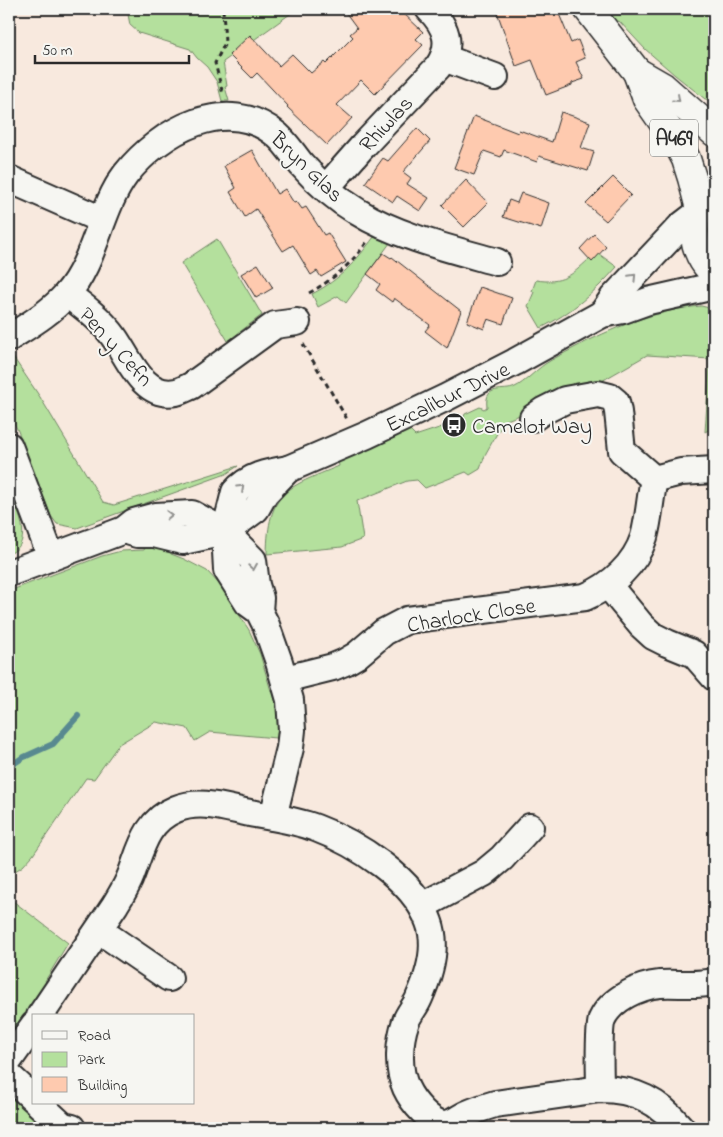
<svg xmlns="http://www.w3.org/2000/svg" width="723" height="1137" viewBox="0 0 723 1137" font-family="'Indie Flower',sans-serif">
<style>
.green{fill:#b4e09d;stroke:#708664}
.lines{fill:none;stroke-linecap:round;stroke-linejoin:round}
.stream{stroke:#598990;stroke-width:6}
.building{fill:#fecaaf;stroke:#2b2b2b}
.minor-casing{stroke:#2b2b2b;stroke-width:30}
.major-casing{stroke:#2b2b2b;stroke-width:31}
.path{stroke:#2b2b2b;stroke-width:3;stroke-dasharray:5 4;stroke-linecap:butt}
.minor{stroke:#f6f6f2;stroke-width:26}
.major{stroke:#f6f6f2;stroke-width:28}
.oneway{stroke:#90908e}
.labels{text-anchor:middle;stroke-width:4;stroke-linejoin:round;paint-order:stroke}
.shield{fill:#f6f6f2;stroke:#686867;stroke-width:1}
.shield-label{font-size:21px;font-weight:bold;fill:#2b2b2b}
.street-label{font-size:22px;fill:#2b2b2b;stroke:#f6f6f2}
.poi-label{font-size:22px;fill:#2b2b2b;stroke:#f6f6f2;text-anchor:start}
</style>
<rect width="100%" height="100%" fill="#f8e9de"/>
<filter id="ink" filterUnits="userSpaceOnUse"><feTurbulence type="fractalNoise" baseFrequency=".02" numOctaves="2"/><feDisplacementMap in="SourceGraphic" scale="10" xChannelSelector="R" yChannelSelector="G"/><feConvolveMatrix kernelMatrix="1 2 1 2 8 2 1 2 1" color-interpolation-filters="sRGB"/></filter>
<g filter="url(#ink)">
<!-- green -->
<g class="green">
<path d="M127,9h170l-74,53 4,24 -2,1 4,14h-7l-5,-19 -10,-15 -10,-9 -7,-9 -51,-16 -9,-8z"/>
<path d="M602,9h112v91l-9,-1 -30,-24 -30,-26 -26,-28 -5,3z"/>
<path d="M374,237l16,6 -44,60 -8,-7 -20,11 -6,-13c29,-15 43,-32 62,-57z"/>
<path d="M217,239l45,76 -34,26 -47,-78z"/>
<path d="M599,254l18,13c-22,25 -46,46 -76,61l-13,-22 6,-14 -2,-1 4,-11c26,4 35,-4 53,-21l2,2z"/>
<path d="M701,306l13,3v118l-9,5 5,-73 -63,-4 -61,35 -82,31 -18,32 -6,16 -10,6 -4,-3 -41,16 -8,-8 -10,1 -50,20 6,38 -21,8 -75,7c1,-63 19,-66 72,-88l-1,-6 33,-14 7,-1 4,-8 26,-8 7,7 48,-16 2,-6 15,-7 4,2 3,-2c-3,-24 17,-14 28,-20 9,-4 21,-17 30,-23 9,-6 18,-10 27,-15 40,-21 84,-39 129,-43z"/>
<path d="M11,354l29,43 63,105 11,3 124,-39 -12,8 -149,54 -20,-4 -6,-8 -33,-85 -9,-18v-58z"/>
<path d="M9,489c7,20 27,53 0,65z"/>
<path d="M149,542l21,8 1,4 13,5 23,12 13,14 29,45 11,24 11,37 15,12 -2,32 -8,3 -66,-6 -15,9 -8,-13 -31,-6 -37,22 -25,35 -8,-1 -53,77 -10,11 -14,9v-284l93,-35 19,-5 23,-1z"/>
<path d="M9,898l59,45 -23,38 6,5 -42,64z"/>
<path d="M9,1078l63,50h-63z"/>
</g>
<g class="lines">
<!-- stream -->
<path class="stream" d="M9,767l13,-9 31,-14 25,-28"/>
</g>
<!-- building -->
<g class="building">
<path d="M343,9h56l24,23 -7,7 7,6 -48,49 -14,-14 -24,25 15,13 -25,27 -40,-38 1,-1 -31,-33 -5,5 -23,-23 21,-20 29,31 13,-12 19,19 13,-11 2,2 27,-27 -3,-3 7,-6z"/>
<path d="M496,9h61l14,34 7,-3 7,18 -9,4 8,17 -12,4v2l-26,10 -14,-35 -16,6z"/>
<path d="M561,112l29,10 -9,26 13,4 -6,19 -49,-15 -2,6 -33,-12 -3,7 -17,-6 -10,24 -20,-7 20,-52 44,17 1,-3 33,12z"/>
<path d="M417,128l13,13 -27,31 8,6 -4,6 22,14 -9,13 -23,-15 -4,6 -28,-19 18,-25 5,3z"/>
<path d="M252,150l25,44 8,-5 9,14 3,-1 5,7 4,-2 18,28 4,-2 18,29 -25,15 -4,-6 -6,4 -18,-30 -10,6 -27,-42 -11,8 -15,-25 6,-4 -12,-22z"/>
<path d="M613,177l18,18 -25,26 -20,-17z"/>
<path d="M466,180l22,23 -24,24 -22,-22z"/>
<path d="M521,193l28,10 -8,26 -38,-12 6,-17 8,3z"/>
<path d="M594,234l12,13 -14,15 -12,-13z"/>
<path d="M383,253l8,5 1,-1 69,54 -14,37 -22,-17 5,-6 -36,-27 -2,4 -16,-12 4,-6 -13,-10z"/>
<path d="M258,264l15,24 -17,10 -15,-24z"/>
<path d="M480,287l32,11 -9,26 -15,-5 -4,10 -17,-7z"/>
</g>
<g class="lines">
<defs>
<g id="minor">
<path d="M444,58l51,19"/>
<path d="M9,179l93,41"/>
<path d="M326,188l37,-42 75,-79c15,-22 9,-40 -9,-58"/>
<path d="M67,294c16,12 32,24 44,39 17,21 30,66 65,59 5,-1 10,-4 15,-6l84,-61 22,-3"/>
<path d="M602,314l11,-16 68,-72 17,-13"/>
<path d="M9,338c20,-13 41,-25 57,-43 30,-34 33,-85 60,-121 34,-43 101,-81 151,-39 9,8 16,19 24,29 16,18 37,36 57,48 38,24 96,38 139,50"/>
<path d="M533,418l10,-7 22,-11 33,-6 12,3 6,5 2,10 4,39 32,28"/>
<path d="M9,446l42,111"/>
<path d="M124,530l13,4h17l29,7 42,-9 31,-23 9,-16 23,-24"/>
<path d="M9,573l115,-43 10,-8 22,-6 36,-2 33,18 28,28 3,25 4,13 -1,13"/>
<path d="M608,585l33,40 12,11 14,7 27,11 20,23"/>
<path d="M285,679l48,-12 12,-5 12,-7 27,-23 23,-12 178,-23c26,-11 50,-32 59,-60 5,-18 6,-39 10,-58l27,-7 33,-2"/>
<path d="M273,817l17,-69 2,-18 -2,-30 -11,-38 -13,-37 -7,-14 -11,-8 -21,-33 -2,-38 10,-40c13,-16 34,-20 53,-23l79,-34 78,-37 70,-36 87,-48 21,-4 25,-9 66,-15"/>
<path d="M422,906l62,-33 18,-15 28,-31"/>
<path d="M99,930l70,48"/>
<path d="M40,1016l75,-111c6,-10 12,-19 16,-30 10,-26 15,-54 45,-66 24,-10 49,-1 74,4 22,4 45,7 66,15 40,15 98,51 113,94 9,24 0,54 -10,76 -3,8 -10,15 -13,23 -7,20 -9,47 0,67 6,13 25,37 40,36 8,-1 14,-7 21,-10 9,-4 18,-7 28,-10l105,-15c35,0 59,12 81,39"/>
<path d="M9,1060l25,-35"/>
<path d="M9,1076l25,23"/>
<path d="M600,1089c0,-14 -2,-58 2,-70 9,-20 37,-33 58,-35 18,-1 36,2 54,-2"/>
<path d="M38,1103l25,23 9,2"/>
</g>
<g id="major">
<path d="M588,9l49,63 10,27 30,43 9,17 6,19 8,31"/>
<path d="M637,72l26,15 51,45"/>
<path d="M711,194c-24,21 -20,59 3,79"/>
</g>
</defs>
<!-- minor casing -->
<use href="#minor" class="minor-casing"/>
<!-- major casing -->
<use href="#major" class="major-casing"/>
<!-- path -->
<g class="path">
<path d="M223,9l2,34 -10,20 8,31"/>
<path d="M678,13l2,-4"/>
<path d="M309,293c24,-13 42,-29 58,-51"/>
<path d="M303,344l44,75"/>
</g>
<!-- minor -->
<use href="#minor" class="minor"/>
<!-- major -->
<use href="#major" class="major"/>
</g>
<!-- one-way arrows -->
<defs><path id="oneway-chevron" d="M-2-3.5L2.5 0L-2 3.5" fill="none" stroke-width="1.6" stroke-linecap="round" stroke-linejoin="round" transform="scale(1.25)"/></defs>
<g class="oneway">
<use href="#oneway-chevron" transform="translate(677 99) rotate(42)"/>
<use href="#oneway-chevron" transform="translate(633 277) rotate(-46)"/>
<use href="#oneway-chevron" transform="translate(241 488) rotate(-43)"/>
<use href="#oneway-chevron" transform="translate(169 515) rotate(-2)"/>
<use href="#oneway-chevron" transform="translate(253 567) rotate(81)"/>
</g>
</g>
<!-- icons -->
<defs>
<symbol id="bus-disc" viewBox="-11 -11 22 22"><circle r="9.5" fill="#2b2b2b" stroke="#f6f6f2"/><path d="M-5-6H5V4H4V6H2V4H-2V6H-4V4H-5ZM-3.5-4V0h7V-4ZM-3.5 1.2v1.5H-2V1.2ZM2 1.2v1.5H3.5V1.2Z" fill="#fff"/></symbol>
</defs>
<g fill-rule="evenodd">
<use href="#bus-disc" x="440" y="411" width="28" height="28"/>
</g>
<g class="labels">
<!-- shield labels -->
<rect class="shield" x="650" y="119.5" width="48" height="37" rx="4"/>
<g class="shield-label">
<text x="674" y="145">A469</text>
</g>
<!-- street labels -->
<g class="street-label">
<text transform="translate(385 123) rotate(-47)" y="8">Rhiwlas</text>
<text transform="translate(308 166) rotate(44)" y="8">Bryn Glas</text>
<text transform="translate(117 346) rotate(48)" y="8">Pen y Cefn</text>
<text transform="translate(447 396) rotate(-26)" y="8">Excalibur Drive</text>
<text transform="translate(471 614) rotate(-9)" y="8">Charlock Close</text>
</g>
<!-- poi labels -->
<g class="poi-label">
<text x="472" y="433">Camelot Way</text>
</g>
</g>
<!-- margin -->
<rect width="723" height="1137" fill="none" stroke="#f6f6f2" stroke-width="30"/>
<rect x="15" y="15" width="693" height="1107" fill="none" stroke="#2b2b2b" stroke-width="2" filter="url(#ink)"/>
<!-- legend -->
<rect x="32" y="1014" width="162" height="90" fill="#f6f6f2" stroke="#a5a5a2"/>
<rect x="42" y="1031" width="25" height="8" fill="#f6f6f2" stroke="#a5a5a2"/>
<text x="78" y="1040" font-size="15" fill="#2b2b2b">Road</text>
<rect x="42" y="1052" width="25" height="15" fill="#b4e09d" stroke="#a5a5a2"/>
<text x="78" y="1064" font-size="15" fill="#2b2b2b">Park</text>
<rect x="42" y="1077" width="25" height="15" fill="#fecaaf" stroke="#a5a5a2"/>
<text x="78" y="1090" font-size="15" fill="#2b2b2b">Building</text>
<!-- scale -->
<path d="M35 55v8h154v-8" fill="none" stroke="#2b2b2b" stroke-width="2.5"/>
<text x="42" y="55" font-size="15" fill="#2b2b2b" stroke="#f6f6f2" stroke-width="4" paint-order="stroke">50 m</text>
</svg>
